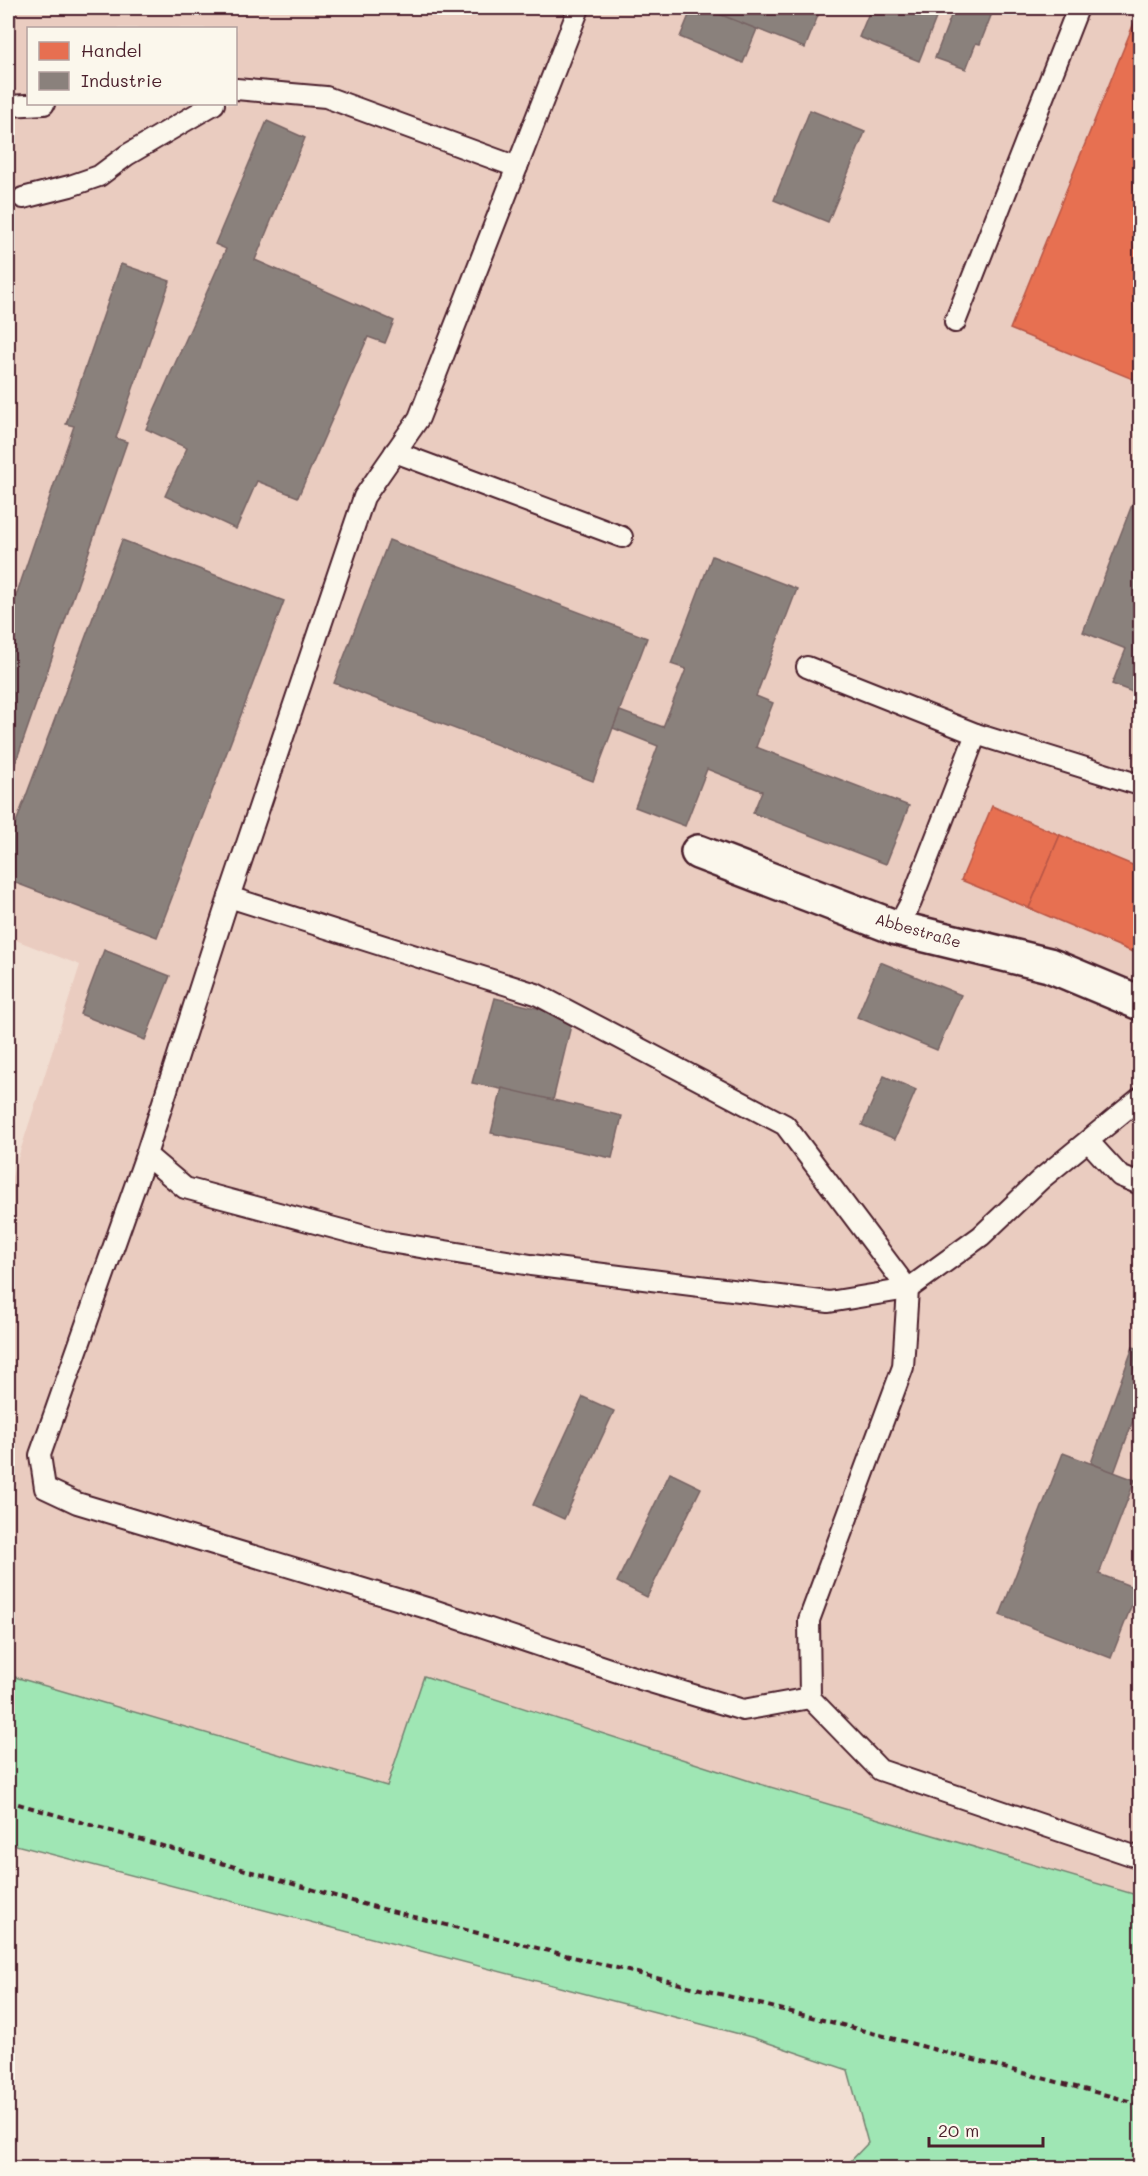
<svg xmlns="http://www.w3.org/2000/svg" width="1148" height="2176" viewBox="0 0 1148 2176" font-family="Mali,sans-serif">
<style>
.built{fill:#eaccc0;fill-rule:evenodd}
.green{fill:#9fe6b4;stroke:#748270;stroke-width:1.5}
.shops{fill:#e76f51;stroke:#b85746;stroke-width:1.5}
.industry{fill:#8a817c;stroke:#776464;stroke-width:1.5}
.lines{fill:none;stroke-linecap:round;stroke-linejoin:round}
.lane-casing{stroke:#4a1f2b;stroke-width:24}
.street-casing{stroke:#4a1f2b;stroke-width:38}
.path{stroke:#4a1f2b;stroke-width:4;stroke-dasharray:6 4.5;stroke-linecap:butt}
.lane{stroke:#fbf7ec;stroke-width:20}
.street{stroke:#fbf7ec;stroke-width:33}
.labels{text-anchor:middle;stroke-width:6;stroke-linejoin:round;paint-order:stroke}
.street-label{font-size:15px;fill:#4a1f2b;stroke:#fbf7ec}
</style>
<rect width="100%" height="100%" fill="#f1ded2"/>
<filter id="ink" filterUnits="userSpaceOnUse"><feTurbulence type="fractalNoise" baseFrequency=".0167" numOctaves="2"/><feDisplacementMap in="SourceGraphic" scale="12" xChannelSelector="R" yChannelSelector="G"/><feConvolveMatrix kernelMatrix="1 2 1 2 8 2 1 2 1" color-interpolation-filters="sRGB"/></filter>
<g filter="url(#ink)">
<!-- built -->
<path class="built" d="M8,8h1132v1888l-387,-114 -328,-106 -38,110 -379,-111v-486l72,-224 -72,-28zM28,28h208v76h-208z"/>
<!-- green -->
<path class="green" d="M8,1675l379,111 37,-110 329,106 387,114v272h-296l24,-25 -20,-73 -97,-33 -743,-194z"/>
<!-- shops -->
<g class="shops">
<path d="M1140,8v374l-130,-53z"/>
<path d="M992,806l68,29 -31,73 -68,-28z"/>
<path d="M1060,835l80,33v87l-111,-47z"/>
</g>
<!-- industry -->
<g class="industry">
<rect x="8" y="8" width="7" height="19"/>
<path d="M692,8h12l53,21 -14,34 -63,-26z"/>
<path d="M704,8h117l-16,40z"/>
<path d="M871,8h69l-21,53 -60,-24z"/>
<path d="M954,8h40l-14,36 -4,-1 -10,26 -31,-11z"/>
<path d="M810,110l55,22 -37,90 -54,-22z"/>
<path d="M267,121l38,17 -50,122 139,61 -9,22 -17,-6 -70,160 -41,-16 -21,48 -71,-33 22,-48 -41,-19 80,-180 -11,-5z"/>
<path d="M121,264l49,17 -54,157 11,4 -113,325 -6,-2v-146l66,-193 -8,-2z"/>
<path d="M1140,484v211l-28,-11 14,-35 -43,-17z"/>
<path d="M122,540l162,61 -127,336 -149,-57v-36z"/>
<path d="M389,540l258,98 -54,143 -259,-98z"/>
<path d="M712,556l85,33 -41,107 17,7 -17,44 153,59 -23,58 -133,-51 9,-22 -55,-22 -22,57 -50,-19 23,-61 -45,-18 7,-17 43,16 23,-58 -15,-5z"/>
<path d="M104,950l66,26 -25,64 -65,-26z"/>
<path d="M880,962l81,33 -24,55 -80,-33z"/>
<path d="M495,998l78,19 -20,83 -81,-17z"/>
<path d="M884,1076l32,14 -21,49 -33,-14z"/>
<path d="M502,1088l120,28 -10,42 -121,-25z"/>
<path d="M1133,1347l7,2v52l-26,72 -23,-10z"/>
<path d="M583,1397l31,14 -50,108 -31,-14z"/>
<path d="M1063,1453l72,27 -36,94 39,15 -27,69 -111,-43z"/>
<path d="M670,1473l31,15 -54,109 -30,-15z"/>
</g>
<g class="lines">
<defs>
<g id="lane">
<path d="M579,8l-160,410 -55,79 -135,400 -83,258 39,33 198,53 148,24 298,37 79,-13 73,-53 60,-57 99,-81"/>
<path d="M236,89l90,8 191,70"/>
<path d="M8,106l36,-2"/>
<path d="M23,198l47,-12 29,-10 28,-21 87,-51"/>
<path d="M955,322l123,-314"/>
<path d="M395,452l227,85"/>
<path d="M807,667l169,67 164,51"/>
<path d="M229,897l307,97 249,131 123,164 -5,78 -94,253 1,78 70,72 260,88"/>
<path d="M897,928l14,-26 65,-168"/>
<path d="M1088,1141l32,35 20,8"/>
<path d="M146,1155l-106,300 5,33 32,15 353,106 197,66 116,35 67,-12"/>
</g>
<path id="street" d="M698,852l199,76 152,37 91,38"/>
</defs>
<!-- lane casing -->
<use href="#lane" class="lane-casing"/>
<!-- street casing -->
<use href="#street" class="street-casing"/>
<!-- path -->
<path class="path" d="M8,1801l351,102 472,119 309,82"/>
<!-- lane -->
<use href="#lane" class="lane"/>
<!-- street -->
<use href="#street" class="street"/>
</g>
</g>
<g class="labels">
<!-- street labels -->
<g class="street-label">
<text transform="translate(918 931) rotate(16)" y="5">Abbestraße</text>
</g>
</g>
<!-- margin -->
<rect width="1148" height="2176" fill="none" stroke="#fbf7ec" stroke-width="30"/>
<rect x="15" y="15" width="1118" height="2146" fill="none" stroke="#4a1f2b" stroke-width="2" filter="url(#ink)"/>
<!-- legend -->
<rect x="27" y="27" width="210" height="78" fill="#fbf7ec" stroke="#b4a19f" stroke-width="1.5"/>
<rect x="39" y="42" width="30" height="18" fill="#e76f51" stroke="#b4a19f" stroke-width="1.5"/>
<text x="81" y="57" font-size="18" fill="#4a1f2b">Handel</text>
<rect x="39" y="72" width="30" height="18" fill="#8a817c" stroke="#b4a19f" stroke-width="1.5"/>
<text x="81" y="87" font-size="18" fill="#4a1f2b">Industrie</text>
<!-- scale -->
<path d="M929 2137v9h114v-9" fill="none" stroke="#4a1f2b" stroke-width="3"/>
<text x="938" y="2137" font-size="18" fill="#4a1f2b" stroke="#fbf7ec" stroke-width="4.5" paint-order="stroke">20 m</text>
</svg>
